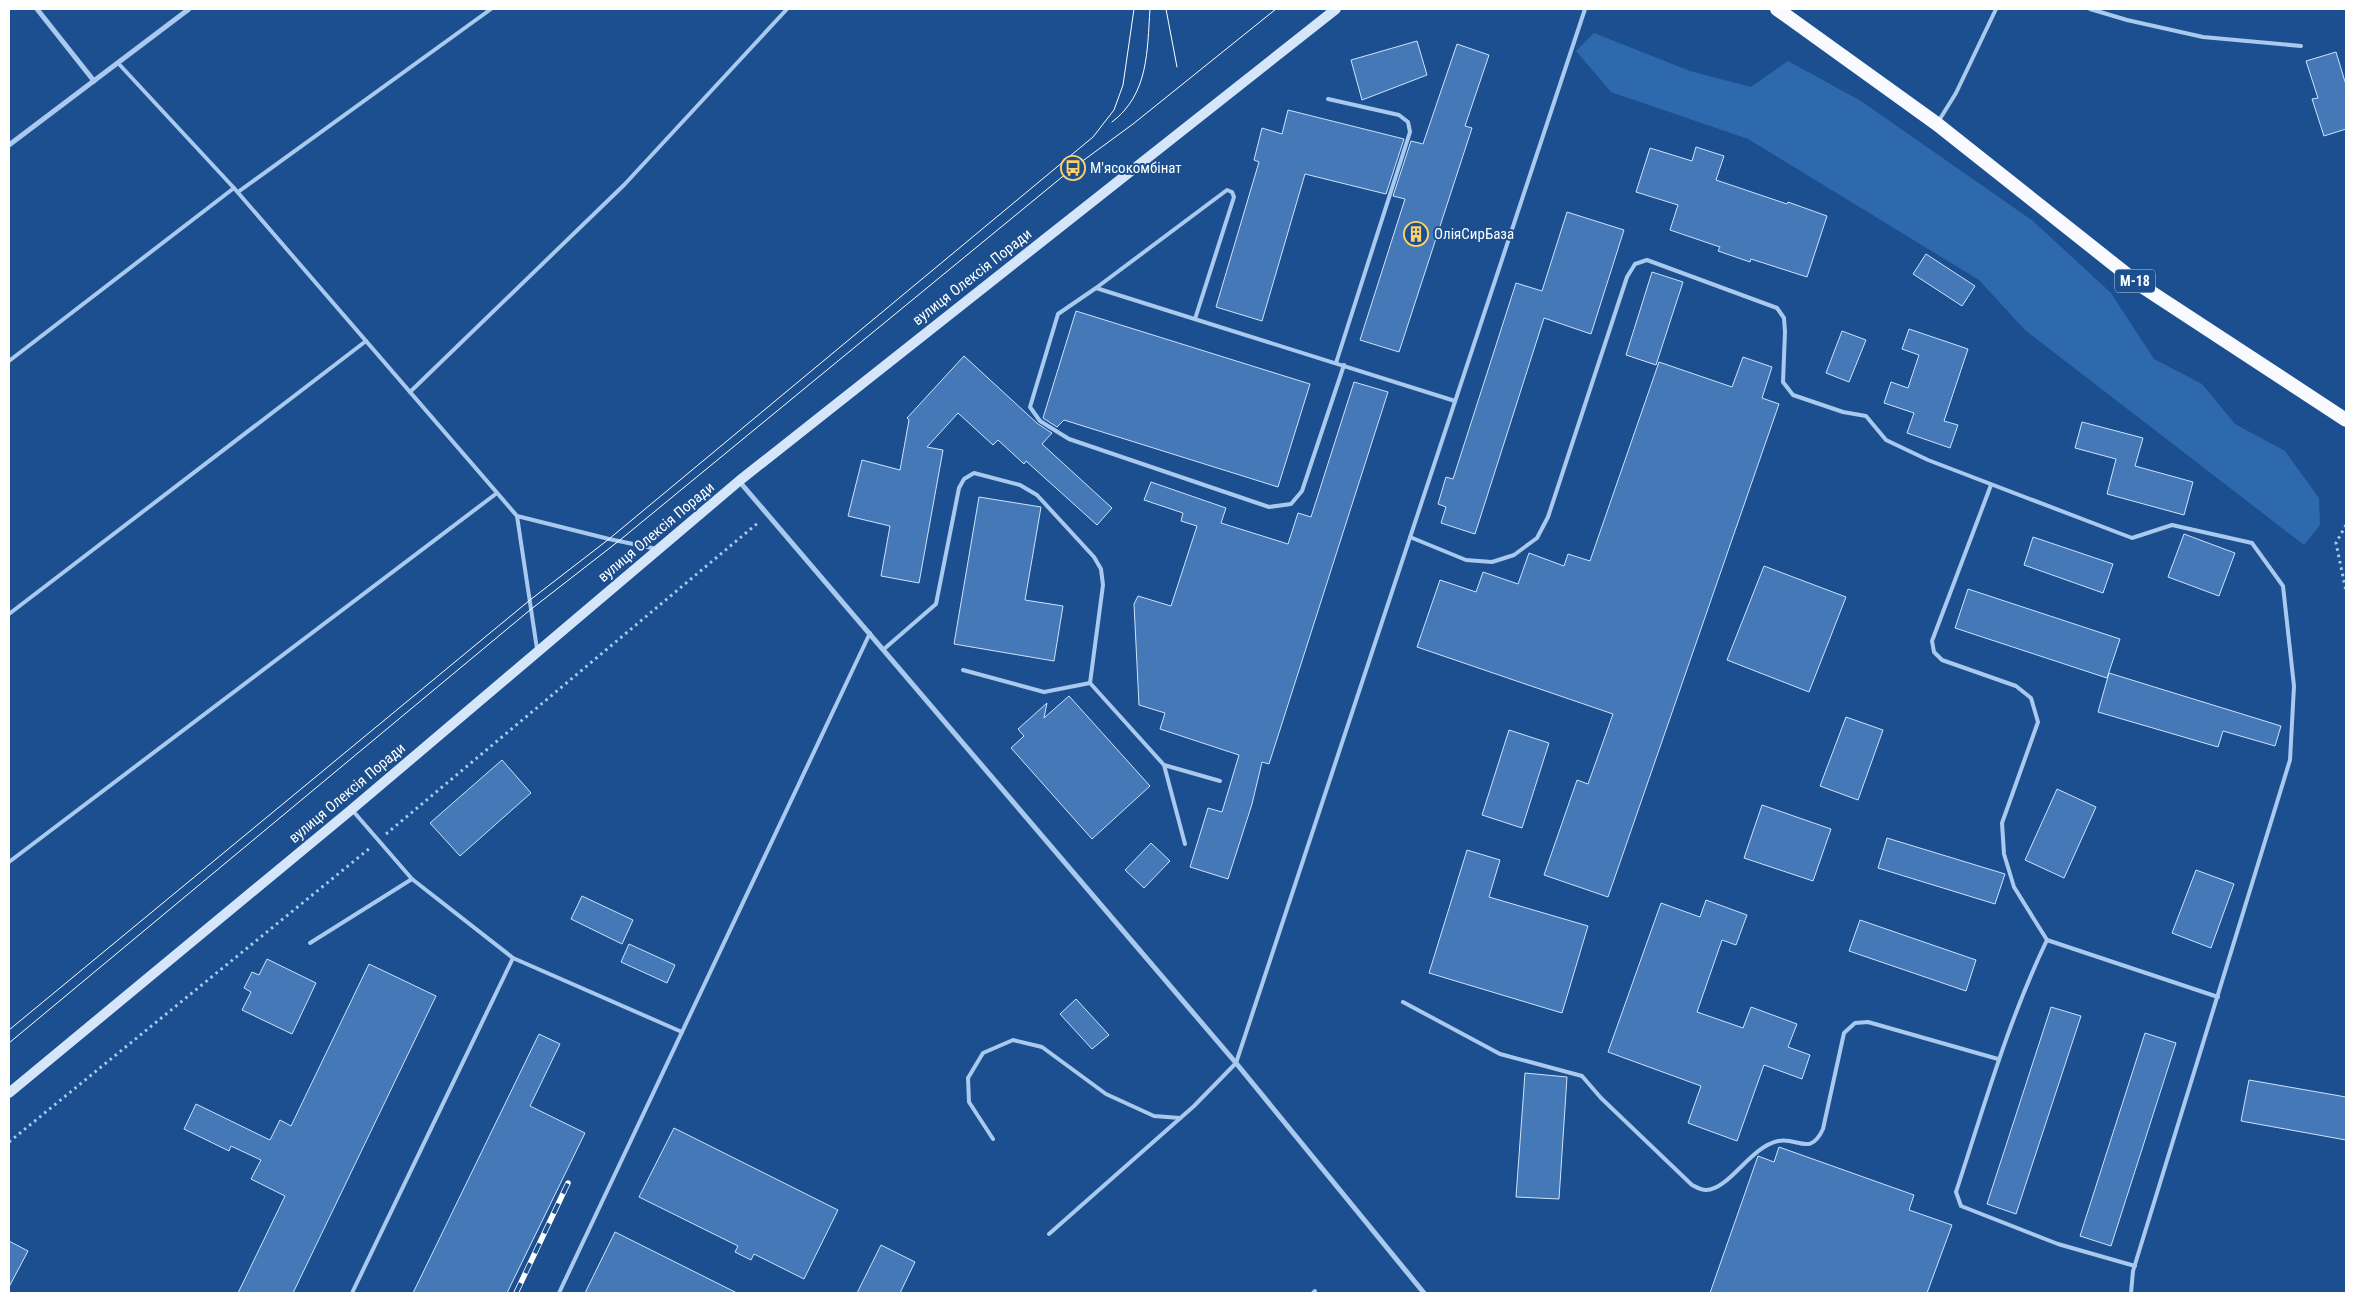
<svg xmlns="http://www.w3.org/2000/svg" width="2355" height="1302" viewBox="0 0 2355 1302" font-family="'Roboto Condensed',sans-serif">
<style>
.green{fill:#2e69ad}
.building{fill:#4478b7;stroke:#cfe3fa}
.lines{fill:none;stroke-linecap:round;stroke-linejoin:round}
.path{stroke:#a9c9ee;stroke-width:3;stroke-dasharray:2.5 4;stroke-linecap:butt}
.service{stroke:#a9c9ee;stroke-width:4}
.minor{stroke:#a9c9ee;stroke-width:5}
.secondary{stroke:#d6e6fa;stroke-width:10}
.trunk{stroke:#f8faff;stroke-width:14}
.tram{stroke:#fff;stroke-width:1}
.rail-casing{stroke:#fff;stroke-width:5.5}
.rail{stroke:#1b4f8f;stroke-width:4;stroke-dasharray:11;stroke-linecap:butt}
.labels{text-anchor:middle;stroke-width:4;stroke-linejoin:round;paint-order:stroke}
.shield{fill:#1b4f8f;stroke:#bbcadd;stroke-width:1}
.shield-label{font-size:14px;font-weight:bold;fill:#fff}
.poi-label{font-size:15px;fill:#fff;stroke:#1b4f8f;text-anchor:start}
.street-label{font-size:15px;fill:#fff;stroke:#1b4f8f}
</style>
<rect width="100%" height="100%" fill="#1b4f8f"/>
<!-- green -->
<path class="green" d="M1594,33l96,38 61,16 37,-26 73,40 172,120 78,72 43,66 48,25 33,40 50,27 34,47 1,27 -16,20 -279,-215 -46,-50 -231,-141 -137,-47 -35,-41z"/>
<!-- building -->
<g class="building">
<path d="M1417,41l10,34 -65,25 -11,-40z"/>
<path d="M1457,44l32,11 -24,71 7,2 -73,224 -39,-12 45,-141 -12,-3 18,-55 12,3z"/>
<path d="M2336,52l10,33v44l-22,7 -12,-37 6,-1 -12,-37z"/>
<path d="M1288,110l116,29 -18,55 -81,-20 -43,147 -46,-14 43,-145 -5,-2 8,-32 20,6z"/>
<path d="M1696,147l28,9 -8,24 71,24 1,-2 39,14 -20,61 -56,-18 -1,3 -32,-11 2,-4 -50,-17 8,-25 -42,-13 14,-44 42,13z"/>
<path d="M1567,212l57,18 -33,104 -47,-16 -69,216 -34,-11 5,-16 -8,-3 8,-27 7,2 63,-196 26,8z"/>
<path d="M1926,254l49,32 -13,20 -49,-32z"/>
<path d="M1652,272l31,10 -27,83 -30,-10z"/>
<path d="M1076,311l234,73 -32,103 -214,-67 -7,7 -14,-9z"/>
<path d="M1909,329l59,20 -24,72 14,4 -8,23 -43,-15 7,-20 -30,-10 7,-21 17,6 11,-33 -17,-6z"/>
<path d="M1842,331l24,9 -17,42 -23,-9z"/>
<path d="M964,356l74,68 14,9 -10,11 70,64 -15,17 -71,-64 -2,3 -26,-24 -5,5 -35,-32 -31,34 16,3 -24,133 -38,-7 9,-50 -42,-10 14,-56 38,10 9,-50 -2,-2z"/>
<path d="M1743,357l29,10 -10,31 17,6 -171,493 -64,-22 33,-95 11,4 25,-70 -196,-67 23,-67 36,12 7,-20 35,12 11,-31 35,13 4,-12 22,7 69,-199 73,25z"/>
<path d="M1354,382l34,10 -119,372 -7,-2 -10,42 -24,75 -38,-12 18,-59 14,4 17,-57 -79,-26 5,-16 -26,-8 -5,-101 4,-8 33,10 26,-80 -16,-5 2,-8 -39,-13 7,-18 75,26 -5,15 67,21 10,-31 13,4z"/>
<path d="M2082,422l61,16 -8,28 58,16 -9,33 -77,-21 9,-35 -41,-11z"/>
<path d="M979,497l62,10 -16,93 38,6 -9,55 -100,-17z"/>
<path d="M2184,534l51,19 -16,43 -51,-19z"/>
<path d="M2033,537l80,27 -10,29 -79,-28z"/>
<path d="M1764,566l82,31 -37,95 -82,-32z"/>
<path d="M1968,589l152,50 -13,39 -152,-50z"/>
<path d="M2109,673l172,53 -6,20 -52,-15 -5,16 -120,-35z"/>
<path d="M1069,696l81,90 -58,53 -81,-91 13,-12 -6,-7 29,-26 -3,15z"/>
<path d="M1846,717l37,13 -25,70 -38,-14z"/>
<path d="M1509,730l40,13 -27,85 -40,-13z"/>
<path d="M502,760l29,33 -71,63 -30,-33z"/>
<path d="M2057,789l39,18 -32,71 -39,-18z"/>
<path d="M1762,805l69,24 -18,52 -69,-23z"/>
<path d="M1887,838l118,36 -10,30 -117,-36z"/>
<path d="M1151,843l19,18 -26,27 -19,-18z"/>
<path d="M1467,850l33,10 -11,37 99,29 -26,87 -133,-40z"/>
<path d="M2196,870l38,14 -23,64 -39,-15z"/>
<path d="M582,896l51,24 -11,24 -51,-25z"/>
<path d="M1706,900l41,15 -11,30 -14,-5 -25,72 46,16 8,-21 46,17 -9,23 22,8 -8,24 -38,-14 -27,76 -49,-18 13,-37 -93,-34 53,-149 39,14z"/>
<path d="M1860,920l116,40 -10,31 -117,-40z"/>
<path d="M629,944l46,21 -8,18 -46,-21z"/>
<path d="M267,959l49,24 -24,51 -50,-24 9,-18 -7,-4 8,-16 7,3z"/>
<path d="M369,964l67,32 -143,297h-55l47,-97 -34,-17 10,-19 -30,-14 -2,5 -45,-22 12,-25 74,36 10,-20 11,6z"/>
<path d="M1076,999l33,36 -17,14 -32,-35z"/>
<path d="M2051,1007l30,9 -65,198 -29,-10z"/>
<path d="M2145,1033l31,10 -65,203 -31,-10z"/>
<path d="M539,1034l21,10 -30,62 55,27 -78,160h-94z"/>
<path d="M1525,1073l42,4 -8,122 -43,-2z"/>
<path d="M2249,1080l97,17v43l-105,-19z"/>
<path d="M674,1128l164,82 -34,69 -50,-25 -3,6 -16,-8 3,-6 -99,-49z"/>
<path d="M1779,1147l135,48 -5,15 43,15 -25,68h-217l48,-137 16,6z"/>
<path d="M615,1232l122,61h-152z"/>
<path d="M9,1241l19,10 -19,36z"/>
<path d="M881,1245l34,17 -15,31h-43z"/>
</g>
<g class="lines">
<!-- path -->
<g class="path">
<path d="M2346,525l-10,18 10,48"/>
<path d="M386,834l373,-312"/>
<path d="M9,1142l361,-294"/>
</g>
<!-- service -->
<g class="service">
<path d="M2090,9l37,11 76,17 98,9"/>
<path d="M118,63l116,125 283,328 92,23 48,10"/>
<path d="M1328,99l71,16 9,7 2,10 -74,231"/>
<path d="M1938,122l18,-29 40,-84"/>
<path d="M238,192l253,-183"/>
<path d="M1096,288l-38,26 -28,93 10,14 29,18 200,68 22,-3 11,-13 42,-126"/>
<path d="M1195,319l39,-122 -2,-5 -5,-2 -131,98 359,113"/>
<path d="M9,361l225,-173"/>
<path d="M410,392l214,-207 163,-176"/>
<path d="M1991,485l-59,156 2,11 8,8 74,26 15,12 7,24 -36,101 2,31 10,33 33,53 171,57"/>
<path d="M517,516l20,133"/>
<path d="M1410,537l56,23 26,2 22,-7 23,-17 11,-21 79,-240 8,-13 12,-4 130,48 7,10 1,14 -2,50 10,13 50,17 23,4 20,24 42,20 204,78 40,-13 80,18 31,43 11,100 -4,74 -157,511 -2,22"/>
<path d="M9,614l357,-273"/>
<path d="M884,649l52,-45 23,-116 5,-9 10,-6 46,12 17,10 57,62 7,12 2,16 -13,98 74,82 56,16"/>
<path d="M963,670l81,22 46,-9"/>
<path d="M1164,765l21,79"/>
<path d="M353,811l59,68 101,79 169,74"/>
<path d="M9,862l488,-369"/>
<path d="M2047,940c-39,81 -63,167 -91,252l5,14 97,38 77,22"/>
<path d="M310,943l102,-64"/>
<path d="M1403,1002l97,52 82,22 19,22 91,87c4,2 9,5 14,5 24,-1 44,-43 72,-49 20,-4 32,16 45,-12l21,-96 11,-10 13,-1 130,37"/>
<path d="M993,1139l-24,-37 -1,-24 15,-25 30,-13 29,7 64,47 48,22 26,2"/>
<path d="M1049,1234l145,-128 42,-43 349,-1054"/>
<path d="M352,1293l161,-335"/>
<path d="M559,1293l311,-660"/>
<path d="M1313,1293l2,-2"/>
</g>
<!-- minor -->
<g class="minor">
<path d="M37,9l57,72"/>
<path d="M9,145l180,-136"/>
<path d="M739,481l497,582 188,230"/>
</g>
<!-- secondary -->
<path class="secondary" d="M9,1093l342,-283 388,-329 597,-472"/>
<!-- trunk -->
<path class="trunk" d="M1777,9l160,115 203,161 206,135"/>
<!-- tram -->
<g class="tram">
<path d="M1166,9l11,58"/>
<path d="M1112,122c37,-28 35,-71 38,-113"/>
<path d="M9,1030l521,-430 79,-61 484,-402 21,-27 9,-25 11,-76"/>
<path d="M9,1043l521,-433 90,-70 453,-372 60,-44 143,-115"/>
</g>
<defs>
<path id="rail" d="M516,1293l52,-110"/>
</defs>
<!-- rail casing -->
<use href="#rail" class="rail-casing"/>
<!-- rail -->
<use href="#rail" class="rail"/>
</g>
<!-- icons -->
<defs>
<symbol id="bus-ring" viewBox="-11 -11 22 22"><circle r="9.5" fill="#1b4f8f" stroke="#ffd166" stroke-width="1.5"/><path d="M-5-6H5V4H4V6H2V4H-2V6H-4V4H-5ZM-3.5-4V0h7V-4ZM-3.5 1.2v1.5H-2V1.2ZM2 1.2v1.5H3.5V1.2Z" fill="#ffd166"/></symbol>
<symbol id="building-ring" viewBox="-11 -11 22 22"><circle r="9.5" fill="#1b4f8f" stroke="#ffd166" stroke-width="1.5"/><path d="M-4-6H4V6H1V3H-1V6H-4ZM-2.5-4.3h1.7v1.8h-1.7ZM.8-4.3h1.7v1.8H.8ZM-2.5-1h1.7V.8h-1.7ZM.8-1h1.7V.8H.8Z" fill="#ffd166"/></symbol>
</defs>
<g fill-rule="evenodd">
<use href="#bus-ring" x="1059" y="154" width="28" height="28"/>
<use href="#building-ring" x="1402" y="220" width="28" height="28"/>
</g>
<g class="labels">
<!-- shield labels -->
<rect class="shield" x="2115" y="269.5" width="40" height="23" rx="4"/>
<g class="shield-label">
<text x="2135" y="286">М-18</text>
</g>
<!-- poi labels -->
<g class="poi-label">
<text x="1090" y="173">М'ясокомбінат</text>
<text x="1434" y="239">ОліяСирБаза</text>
</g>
<!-- street labels -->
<g class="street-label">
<text transform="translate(972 277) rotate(-38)" y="5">вулиця Олексія Поради</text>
<text transform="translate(656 532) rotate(-40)" y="5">вулиця Олексія Поради</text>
<text transform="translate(347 793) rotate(-40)" y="5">вулиця Олексія Поради</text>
</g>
</g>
<!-- border -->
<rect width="2355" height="1302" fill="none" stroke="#ffffff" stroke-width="20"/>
</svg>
